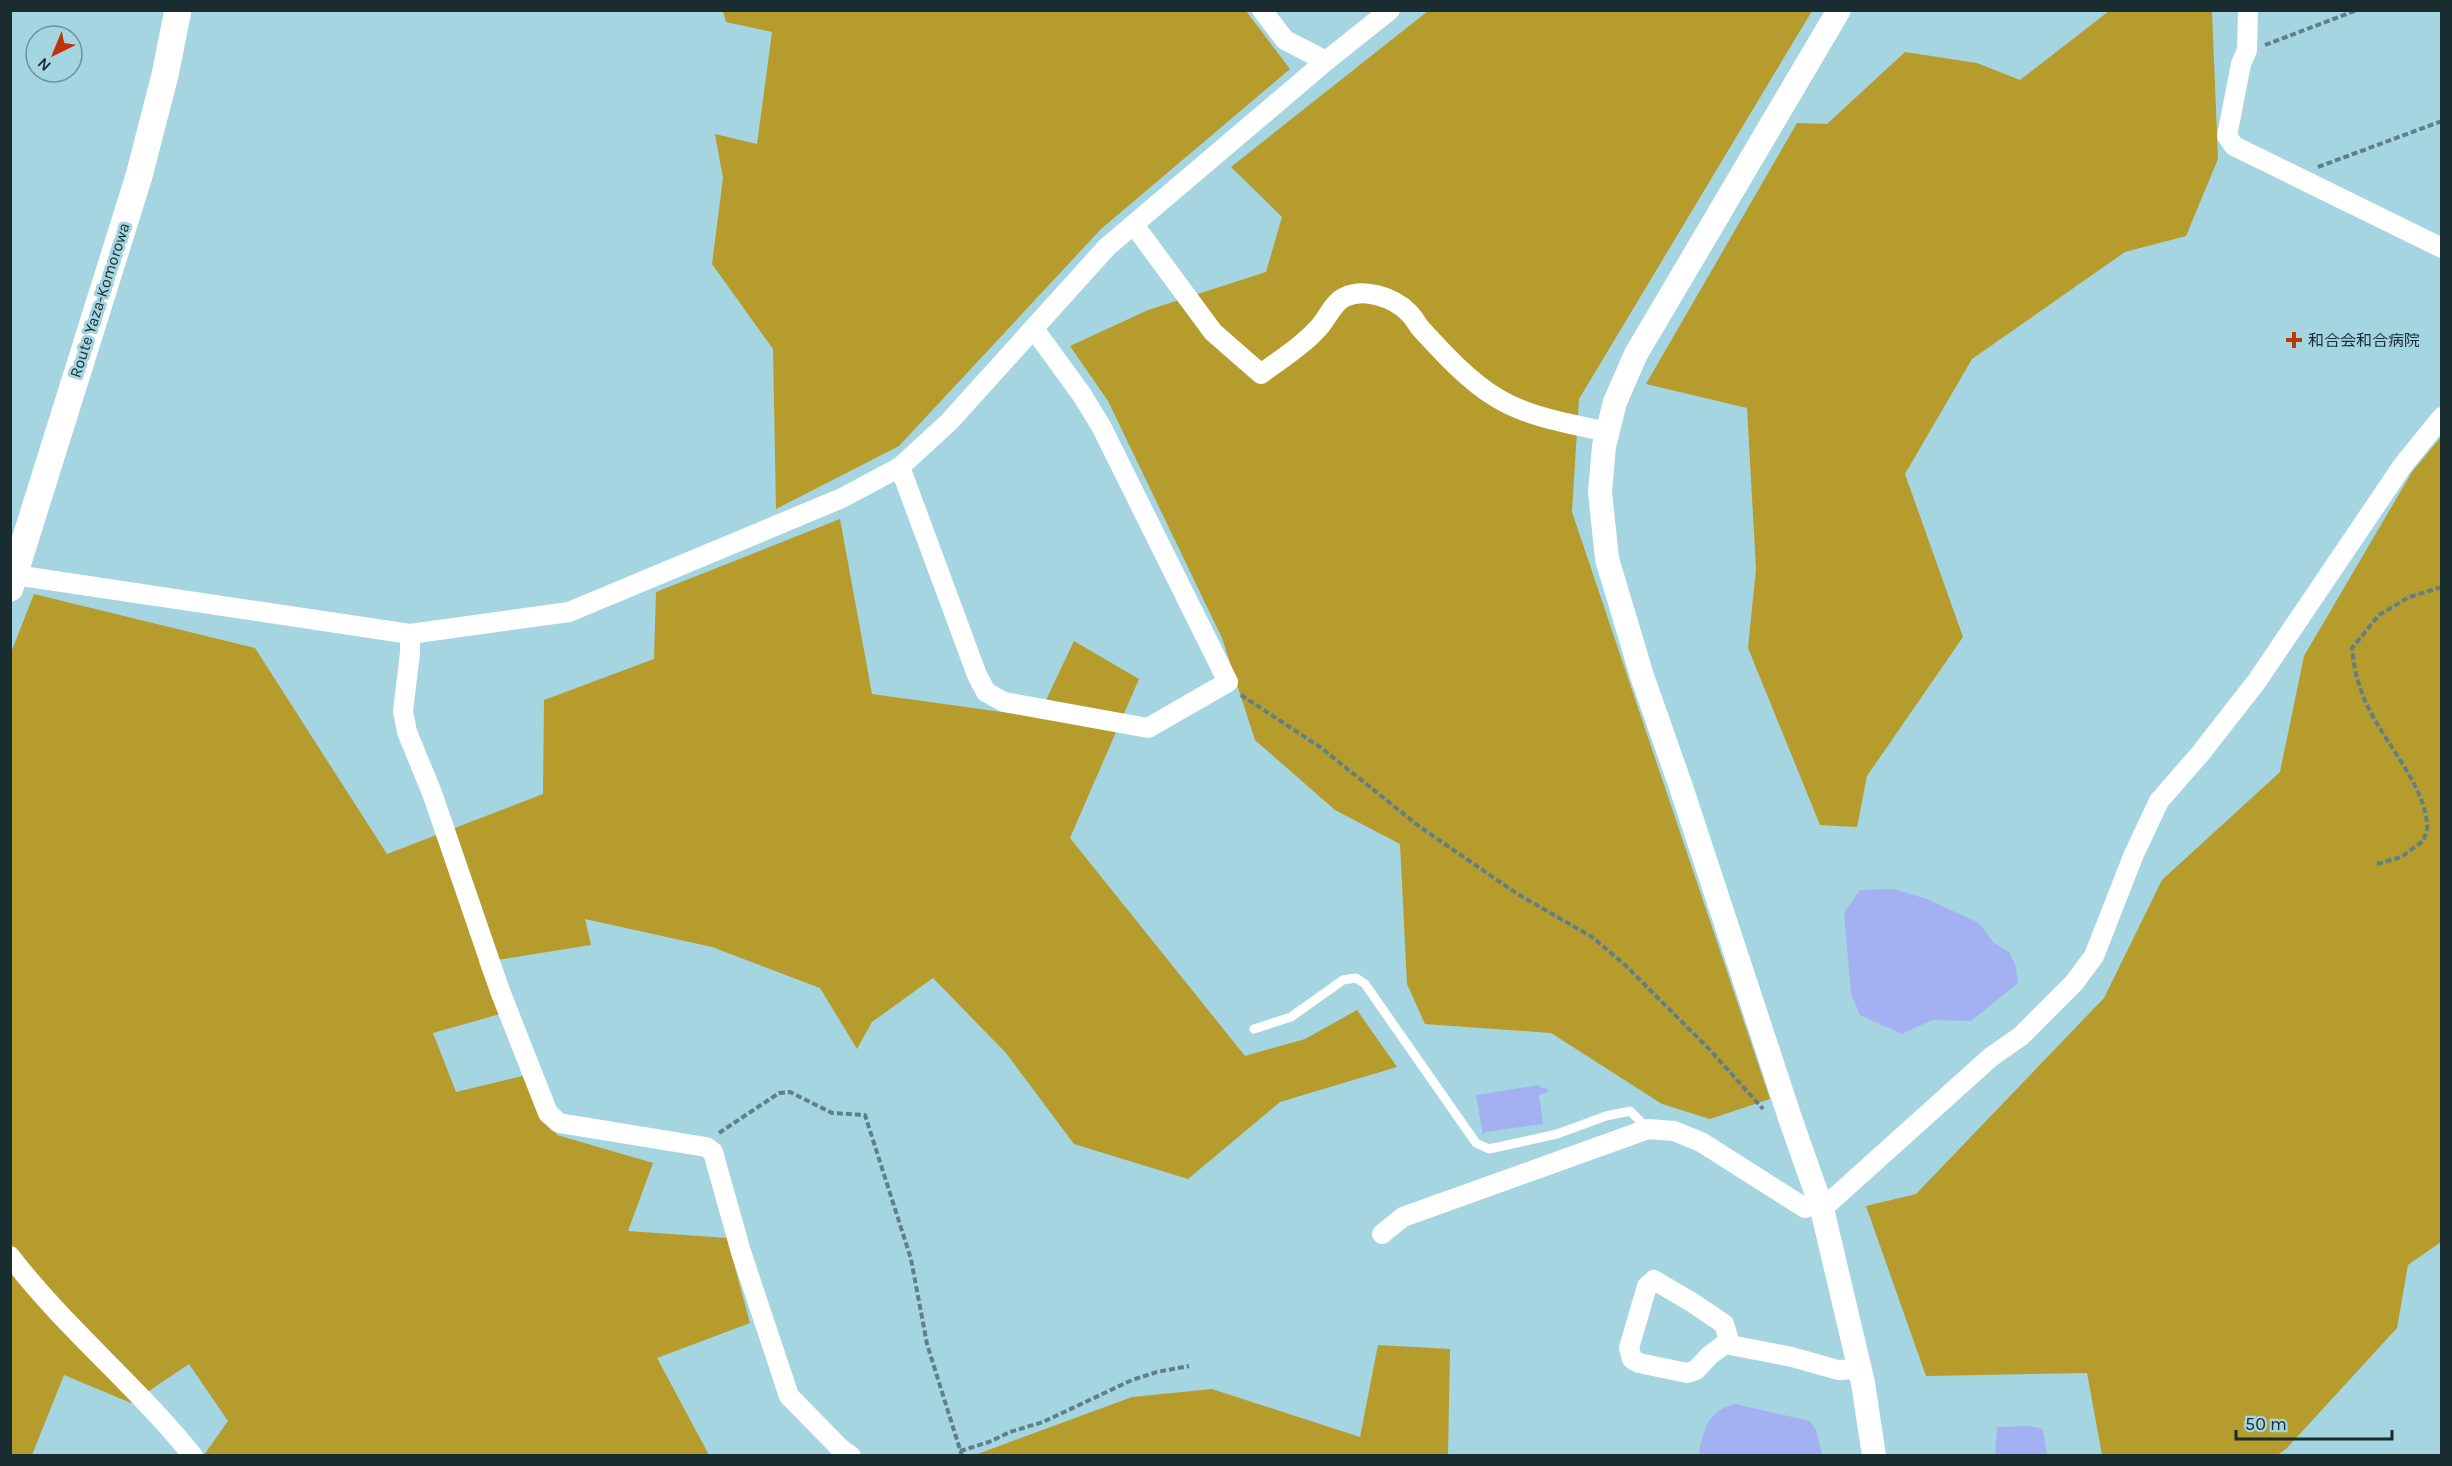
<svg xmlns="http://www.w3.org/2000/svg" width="2452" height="1466" viewBox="0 0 2452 1466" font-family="Karla,'Noto Sans JP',sans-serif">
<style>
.forest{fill:#b59c2c}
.water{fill:#a3b0f2}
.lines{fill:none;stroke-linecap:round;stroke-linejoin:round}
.path{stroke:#5f8088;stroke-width:4;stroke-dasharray:6 3;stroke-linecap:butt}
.service{stroke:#fff;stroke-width:9}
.minor{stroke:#fff;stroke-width:20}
.tertiary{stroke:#fff;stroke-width:24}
.secondary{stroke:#fff;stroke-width:27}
.poi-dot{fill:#be3507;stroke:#a5d5e1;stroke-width:2}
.labels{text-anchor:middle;stroke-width:6;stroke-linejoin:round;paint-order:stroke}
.street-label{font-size:16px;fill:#192c30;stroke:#a5d5e1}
.poi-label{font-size:16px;fill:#192c30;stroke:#a5d5e1;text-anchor:start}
</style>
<rect width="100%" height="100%" fill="#a5d5e1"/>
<!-- forest -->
<g class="forest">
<path d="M723,11h523l44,58 -189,160 -202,217 -123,63 -3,-160 -61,-85 11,-86 -8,-44 42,10 15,-112 -46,-10z"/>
<path d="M1428,11h384l-233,388 -7,113 198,587 -60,20 -48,-15 -111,-71 -126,-9 -18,-40 -7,-140 -65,-34 -80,-70 -33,-102 -114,-237 -38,-55 78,-36 118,-38 16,-55 -51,-50z"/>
<path d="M2109,11h103l6,148 -32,77 -61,16 -153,107 -67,115 58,163 -96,139 -10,51 -37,-2 -72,-177 8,-79 -9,-161 -101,-24 151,-261 30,1 78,-72 72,11 43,17z"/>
<path d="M2441,437v805l-33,23 -11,63 -111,121 -9,6h-175l-15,-82 -161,3 -60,-170 50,-12 188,-196 58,-118 118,-108 24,-116 108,-184z"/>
<path d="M840,519l32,175 166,23 36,-76 65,38 -69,159 175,218 60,-17 52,-29 40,57 -117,35 -92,77 -114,-35 -68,-91 -73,-75 -61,44 -15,27 -37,-61 -108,-41 -127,-28 6,26 -112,18 21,51 -67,19 23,59 67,-16 34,59 96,28 -25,68 99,7 23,85 -93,35 52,97h-505l24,-34 -39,-57 -58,39 -67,-28 -32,80h-21l-1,-800 24,-61 221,54 132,206 156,-60 1,-94 110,-41 2,-67z"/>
<path d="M1378,1345l72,4 -2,106h-473l157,-58 80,-8 148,48z"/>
</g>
<!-- water -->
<g class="water">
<path d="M1893,889l34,10 52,24 15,20 15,9 7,15 2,16 -47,38 -39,-1 -30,14 -42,-19 -9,-22 -7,-80 16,-23z"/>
<path d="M1539,1085l3,3h5l1,4 -9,3 4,29 -58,8 -2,3 -7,-40z"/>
<path d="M1735,1404l75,17 6,9 6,25h-123c0,-6 2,-12 4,-19 6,-19 12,-26 32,-32z"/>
<path d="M2030,1426l13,3 4,26h-52l2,-28z"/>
</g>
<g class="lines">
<!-- path -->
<g class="path">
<path d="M2265,45l92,-35"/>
<path d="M2318,167l124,-46"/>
<path d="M1241,695l79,52 100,80 96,66 76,44 32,27 87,87 52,58"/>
<path d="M2377,864l24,-7 22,-16c2,-5 5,-12 4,-17 -2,-37 -42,-82 -58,-115 -10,-21 -15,-38 -17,-61l27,-33 30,-18 33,-10"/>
<path d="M719,1133l60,-40 11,-1 42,21 33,2 46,144 16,85 35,112"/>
<path d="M960,1451l29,-9 21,-10 33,-10 89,-42 25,-8 32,-6"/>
</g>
<!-- service -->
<path class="service" d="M1254,1029l37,-12 52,-37 13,-2 9,6 111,159 13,6 68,-15 49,-18 24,-5 18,18"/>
<!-- minor -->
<g class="minor">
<path d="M1262,10l23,30 41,21"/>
<path d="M2248,10l-1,40 -6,14 -14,72 7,10 208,102"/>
<path d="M1134,225l79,107 48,42c20,-15 44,-30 60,-49 7,-9 14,-24 24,-28 19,-9 48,0 63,15 6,5 9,13 14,18 22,24 47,51 75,68 33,20 72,25 109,34"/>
<path d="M900,467l77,208 9,17 18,10 144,26 80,-46 -127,-256 -19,-31 -48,-66"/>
<path d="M15,575l395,59 159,-22 273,-114 58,-31 49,-45 158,-175 219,-186 64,-51"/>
<path d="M410,634v19l-7,58 4,21 25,61 68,198 48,122 11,10 147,24 7,5 28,100 48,144 51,52 11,8"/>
<path d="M1822,1209l169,-152 30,-21 53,-53 20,-27 40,-102 25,-53 41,-47 57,-73 146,-216 39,-48"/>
<path d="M1382,1234l21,-17 245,-88 26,2 27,11 104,66 15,-5"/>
<path d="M10,1256c55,72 126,129 183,200"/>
<path d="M1725,1344l3,-7 -4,-13 -31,-21 -39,-23 -7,6 -18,62 3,11 7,4 48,10 9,-3 14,-15 15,-11 67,13 46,13 21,-1"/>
</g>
<!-- tertiary -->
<path class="tertiary" d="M1839,10l-203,344 -21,48 -11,44 -4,46 7,67 35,117 39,111 109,331 32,91 41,174 11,73"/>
<!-- secondary -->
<path class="secondary" d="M10,588l129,-412 26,-101 13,-65"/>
</g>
<!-- markers -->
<path class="poi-dot" d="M2291 331h6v6h6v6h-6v6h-6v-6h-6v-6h6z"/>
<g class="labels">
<!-- street labels -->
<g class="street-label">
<text transform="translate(99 300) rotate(-72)" y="6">Route Yaza-Komorowa</text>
</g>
<!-- poi labels -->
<g class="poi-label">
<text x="2308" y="346">和合会和合病院</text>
</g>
</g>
<!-- border -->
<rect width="2452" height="1466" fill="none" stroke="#192c30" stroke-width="24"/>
<!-- north arrow -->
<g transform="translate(54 54) rotate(223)"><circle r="28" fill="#a5d5e1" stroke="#6d919a" stroke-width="1.5"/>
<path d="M0-4.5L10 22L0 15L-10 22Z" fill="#be3507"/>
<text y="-9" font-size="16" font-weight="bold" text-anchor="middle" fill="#192c30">N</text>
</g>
<!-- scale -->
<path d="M2236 1430v9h156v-9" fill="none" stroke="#192c30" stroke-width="3"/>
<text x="2245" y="1430" font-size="18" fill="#192c30" stroke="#a5d5e1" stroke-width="4.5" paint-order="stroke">50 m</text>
</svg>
